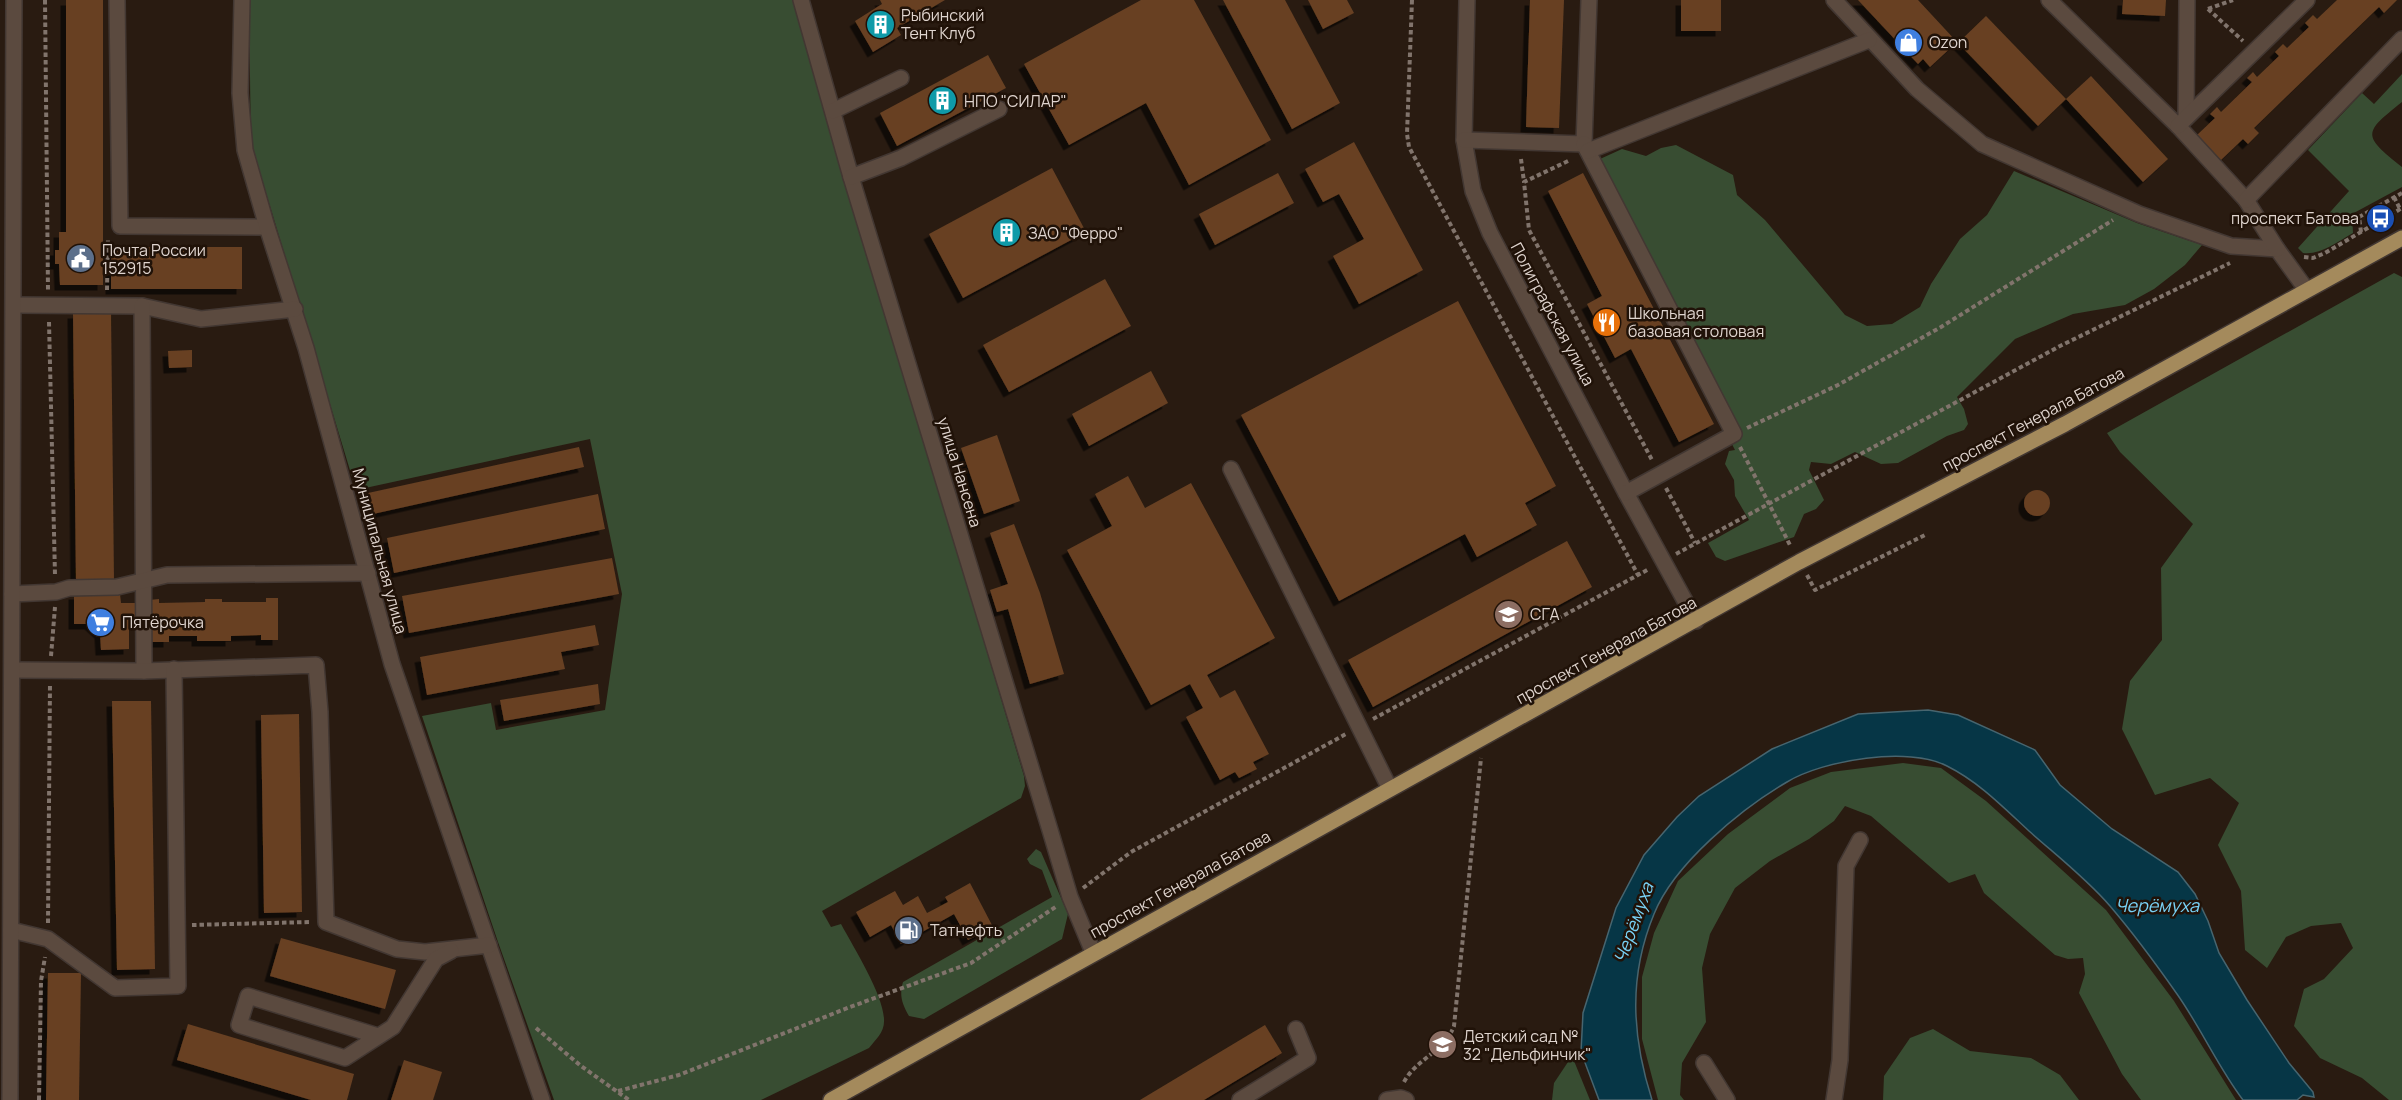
<svg xmlns="http://www.w3.org/2000/svg" width="2402" height="1100" viewBox="0 0 2402 1100" font-family="Manrope,sans-serif">
<style>
.green{fill:#384d32}
.water{fill:#063646;stroke:#47656f;stroke-width:1.5}
.building{fill:#674023;filter:url(#shadow)}
.lines{fill:none;stroke-linecap:round;stroke-linejoin:round}
.minor-casing{stroke:#423732;stroke-width:18}
.major-casing{stroke:#423732;stroke-width:18}
.path{stroke:#81746c;stroke-width:4;stroke-dasharray:4.5 3;stroke-linecap:butt}
.minor{stroke:#5b4a3f;stroke-width:15}
.major{stroke:#a48a5c;stroke-width:15}
.labels{text-anchor:middle;stroke-width:5;stroke-linejoin:round;paint-order:stroke}
.poi-label{font-size:16px;fill:#dfd4ce;stroke:#201208;text-anchor:start}
.street-label{font-size:16px;fill:#dfd4ce;stroke:#201208}
.water-label{font-size:18px;font-style:italic;fill:#78d1f5;stroke:#201208}
</style>
<defs>
<filter id="shadow"><feDropShadow dx="-5.5" dy="5.5" stdDeviation="0" flood-color="#0009"/></filter>
</defs>
<rect width="100%" height="100%" fill="#291b11"/>
<!-- green -->
<g class="green">
<path d="M248,0h545l231,776 1,10 -4,12 -199,113 9,16 10,-3c13,24 42,70 43,95 1,13 -8,20 -15,29l-108,52h-207l-56,-158 -76,-226 69,-13 5,27 109,-20 17,-116 -32,-155 -234,51 -104,-343c-3,-49 -1,-98 -4,-147z"/>
<path d="M2402,74v28c-39,31 -40,33 0,65v20l-50,27 1,19c-16,9 -32,22 -50,20l-5,-5 51,-57 -41,-41 54,-57 12,11z"/>
<path d="M1676,145l57,30 4,20 28,25 80,95 22,11 25,-2 28,-17 11,-23 29,-45 27,-24 27,-44 123,52 65,22 -17,20 -31,24 -29,16 -52,9 -58,25 -58,58 7,12 4,15 -4,6 -17,6 -49,27 -17,1 -26,-12 -24,12 -20,-2 -2,8 15,30 -8,9 -12,5 -10,23 -69,24 -9,-4 -8,-14 41,-23 -14,-24 -1,-16 -9,-16 4,-13 6,-1 -146,-286 33,-15 24,7 15,-8z"/>
<path d="M2394,273l8,4v823h-13l-27,-22 -42,-20 -26,-32 10,-37 20,-10 29,-31 -12,-25 -30,3 -25,11 -19,31 -22,-18 -4,-59 -23,-46 21,-42 -29,-25 -55,17 -33,-66 8,-48 32,-41 -1,-72 32,-44 -73,-72 -13,-19z"/>
<path d="M1903,763l38,5 45,33 120,109 68,91 62,99h-95l-19,-26 -43,-81 6,-19 -2,-16 -15,1 -13,-4 -71,-62 -9,-19 -26,9 -78,-67 -26,-10 -11,15 -25,18 -39,22 -35,27 -25,46 -8,34 4,54 -24,41 -2,32 4,5h-26l-16,-61v-62l12,-44 24,-52 50,-47 62,-46 41,-16z"/>
<path d="M1036,849l5,3 27,62 -6,25 -138,80 -15,-3c-7,-12 -10,-21 -6,-34l149,-85 -10,-27 -12,-6 -3,-5z"/>
<path d="M1933,1029l37,22 61,7 29,17 19,25h-196l1,-24 26,-38z"/>
<path d="M1572,1056l18,44h-38l2,-17z"/>
</g>
<!-- water -->
<path class="water" d="M1928,710l30,5 77,35 25,35 52,44 66,43 17,22 13,27 11,32 28,47 42,63 24,29 1,5 -11,-2 -6,5h-54c-25,-33 -42,-72 -66,-106 -21,-30 -43,-60 -67,-88 -23,-27 -54,-51 -81,-75 -26,-24 -50,-49 -82,-65 -38,-20 -124,-6 -160,16 -46,27 -113,82 -133,132 -26,63 -22,123 -2,186h-53l-18,-48 2,-39 33,-105 28,-53 33,-38 22,-21 73,-47 86,-35z"/>
<!-- building -->
<g class="building">
<path d="M66,0h37v285h-43l-1,-21h-4v-14h4v-18h7z"/>
<path d="M880,0h65l-48,28 4,7 -28,17 -18,-31 27,-17z"/>
<path d="M1141,0h53l77,140 -82,45 -43,-82 -77,42 -45,-81z"/>
<path d="M1223,0h62l55,103 -48,26z"/>
<path d="M1308,0h39l7,13 -31,16z"/>
<path d="M1530,0h34l-5,128 -33,-1z"/>
<rect x="1681" y="0" width="40" height="31"/>
<path d="M1858,0h60l39,42 -27,25 -7,-8 -5,5z"/>
<path d="M2123,0h43l-1,16 -43,-2z"/>
<path d="M2337,0h60l-13,13 -5,-6 -125,121 5,5 -11,11 -5,-5 -22,21 -24,-25 18,-17 -5,-4 7,-7 4,5 31,-30 -5,-4 6,-6 4,5 22,-21 -4,-4 8,-8 4,4 22,-21 -4,-4 8,-8 4,4z"/>
<path d="M1986,16l80,83 -28,27 -80,-83z"/>
<path d="M988,55l18,33 -109,58 -17,-33z"/>
<path d="M2091,76l77,83 -25,23 -77,-83z"/>
<path d="M1354,142l69,128 -64,34 -26,-48 31,-17 -25,-45 -16,8 -18,-33z"/>
<path d="M1052,168l34,64 -123,66 -34,-64z"/>
<path d="M1278,173l16,30 -79,42 -16,-31z"/>
<path d="M1583,173l131,251 -35,18 -48,-93 -16,9 -28,-54 15,-8 -54,-105z"/>
<rect x="111" y="247" width="131" height="42"/>
<path d="M1105,279l26,47 -122,66 -26,-47z"/>
<path d="M1458,301l98,185 -31,17 12,22 -60,32 -12,-23 -126,67 -98,-186z"/>
<path d="M111,312l3,269h-38l-3,-268z"/>
<path d="M192,350v17l-23,1 -1,-17z"/>
<path d="M1151,371l17,32 -79,43 -17,-32z"/>
<path d="M997,435l23,66 -36,13 -23,-66z"/>
<path d="M579,447l5,20 -211,47 -5,-21z"/>
<path d="M1128,476l17,32 46,-25 84,155 -68,37 13,23 15,-8 34,64 -16,8 4,7 -18,9 -4,-6 -15,8 -34,-63 17,-9 -13,-24 -39,21 -84,-155 45,-24 -17,-32z"/>
<circle cx="2037" cy="503" r="13"/>
<path d="M598,494l7,35 -211,44 -7,-35z"/>
<path d="M1014,524l26,69 24,81 -34,10 -22,-75 -11,3 -7,-22 18,-6 -18,-51z"/>
<path d="M1567,541l25,46 -219,120 -25,-47z"/>
<path d="M612,558l7,36 -210,39 -7,-37z"/>
<path d="M74,594h46l1,9h18v18h-10v28l-28,1 -1,-17 -10,-9h-16z"/>
<path d="M266,598h12v42h-17v-5l-30,1v5h-34v-5h-28v6h-19l-1,-42 10,-1v4l46,-1v-3h17v3h44z"/>
<path d="M595,625l4,20 -38,7 4,17 -138,26 -7,-38z"/>
<path d="M598,684l2,20 -96,17 -4,-21z"/>
<path d="M112,701h39l4,268 -38,1z"/>
<path d="M299,714l3,198 -38,1 -3,-198z"/>
<path d="M970,883l23,44 -25,13 -14,-26 -53,30 -10,-19 -21,12 -14,-25 39,-21 8,14 15,-9 9,17 21,-11 -3,-5z"/>
<path d="M281,938l115,32 -11,39 -115,-33z"/>
<path d="M48,973h33l-2,127h-33z"/>
<path d="M188,1024l166,50 -7,26h-36l-134,-40z"/>
<path d="M1265,1025l17,28 -78,47h-64z"/>
<path d="M404,1060l38,12 -9,28h-42z"/>
</g>
<g class="lines">
<defs>
<g id="minor">
<path d="M117,0l3,226 147,1"/>
<path d="M242,0l-2,93 5,57 22,77 39,121 86,316 150,436"/>
<path d="M801,0l50,177 199,653 20,67 23,55"/>
<path d="M1467,0l-3,140 9,51 17,42 136,260 70,128"/>
<path d="M1834,0l83,89 65,55 157,70 92,32 46,3 29,40"/>
<path d="M2049,0l129,126 68,74 31,49"/>
<path d="M833,111l68,-33"/>
<path d="M2186,118l1,-118"/>
<path d="M2178,126l129,-126"/>
<path d="M1464,140l120,4 5,-144"/>
<path d="M1584,144l150,290 -108,59"/>
<path d="M1588,151l281,-111"/>
<path d="M851,177l50,-19 98,-49"/>
<path d="M2246,200l156,-161"/>
<path d="M14,305l128,1 59,13 94,-10"/>
<path d="M142,306l2,365"/>
<path d="M1231,469l159,320"/>
<path d="M12,594l44,-2 13,-4 48,-1 50,-12 201,-2"/>
<path d="M12,670l132,1 172,-6 4,47 6,210 71,27 28,3 64,-7"/>
<path d="M11,930l37,9 67,49 63,-2 -4,-317"/>
<path d="M378,1036l-130,-40 -9,29 106,33 48,-31 43,-68 15,-8"/>
<path d="M1704,1063l23,37"/>
<path d="M10,1100l4,-1100"/>
<path d="M1240,1100l68,-42 -12,-29"/>
<path d="M1387,1100l14,-2 5,2"/>
<path d="M1834,1100l6,-40 6,-194 14,-26"/>
</g>
<path id="major" d="M831,1100l968,-538 266,-138 337,-186"/>
</defs>
<!-- minor casing -->
<use href="#minor" class="minor-casing"/>
<!-- major casing -->
<use href="#major" class="major-casing"/>
<!-- path -->
<g class="path">
<path d="M45,0l3,290"/>
<path d="M1412,0l-5,134 2,13 229,428"/>
<path d="M2208,9l35,32"/>
<path d="M2208,9l25,-9"/>
<path d="M1521,159l3,23"/>
<path d="M1568,161l-44,21 5,48 123,230"/>
<path d="M2394,197l6,12"/>
<path d="M2361,232l-2,-15 43,-24"/>
<path d="M2304,257l9,1 12,-5 77,-45"/>
<path d="M107,290l1,-52"/>
<path d="M49,322l6,253"/>
<path d="M1747,428l91,-43 103,-58 172,-107"/>
<path d="M1740,447l51,100"/>
<path d="M1666,488l29,55"/>
<path d="M1676,554l384,-208 170,-83"/>
<path d="M1807,575l8,15 110,-55"/>
<path d="M51,656l4,-49"/>
<path d="M1373,719l276,-150"/>
<path d="M1083,888l48,-36 215,-118"/>
<path d="M48,923l2,-239"/>
<path d="M192,925l118,-3"/>
<path d="M536,1028l45,38 48,34"/>
<path d="M1404,1082c12,-23 40,-30 50,-56l27,-268"/>
<path d="M618,1091l61,-16 171,-68 121,-44 86,-57"/>
<path d="M39,1100l2,-119 4,-24"/>
</g>
<!-- minor -->
<use href="#minor" class="minor"/>
<!-- major -->
<use href="#major" class="major"/>
</g>
<!-- icons -->
<defs>
<symbol id="building-disc" viewBox="-11 -11 22 22"><circle r="9.5" fill="#0f9aa8" stroke="#201208"/><path d="M-4-6H4V6H1V3H-1V6H-4ZM-2.5-4.3h1.7v1.8h-1.7ZM.8-4.3h1.7v1.8H.8ZM-2.5-1h1.7V.8h-1.7ZM.8-1h1.7V.8H.8Z" fill="#fff"/></symbol>
<symbol id="shop-disc" viewBox="-11 -11 22 22"><circle r="9.5" fill="#3f7fe0" stroke="#201208"/><path d="M-5-2.5h2.3a2.7 3.5 0 0 1 5.4 0H5L5.5 6h-11ZM-1.5-2.5h3a1.5 2.3 0 0 0-3 0Z" fill="#fff"/></symbol>
<symbol id="bus-disc" viewBox="-11 -11 22 22"><circle r="9.5" fill="#1a4fb4" stroke="#201208"/><path d="M-5-6H5V4H4V6H2V4H-2V6H-4V4H-5ZM-3.5-4V0h7V-4ZM-3.5 1.2v1.5H-2V1.2ZM2 1.2v1.5H3.5V1.2Z" fill="#fff"/></symbol>
<symbol id="civic-disc" viewBox="-11 -11 22 22"><circle r="9.5" fill="#5c6f8a" stroke="#201208"/><path d="M-.6-6.5H3V-4.5H.6V-3L4-1V1h2V6H-6V1h2V-1L-.6-3ZM-1.2 2.5V6h2.4V2.5Z" fill="#fff"/></symbol>
<symbol id="restaurant-disc" viewBox="-11 -11 22 22"><circle r="9.5" fill="#e8710a" stroke="#201208"/><path d="M-5-6h1v4h1v-4h1v4h1v-4h1v5L-1.5 .5V6h-2V.5L-5-1ZM5-6V6H3V1.5H1.5Q1.5-4 5-6Z" fill="#fff"/></symbol>
<symbol id="university-disc" viewBox="-11 -11 22 22"><circle r="9.5" fill="#8d6e63" stroke="#201208"/><path d="M0-5L7-2L0 1L-7-2ZM-4 1L0 2.5L4 1V4Q0 6-4 4Z" fill="#fff"/></symbol>
<symbol id="supermarket-disc" viewBox="-11 -11 22 22"><circle r="9.5" fill="#3f7fe0" stroke="#201208"/><path d="M-6-5.5h2.5l.6 2H6L4.5 2H-2.5L-4.4-4H-6ZM-1.5 3.2a1.3 1.3 0 1 0 .1 0ZM3 3.2a1.3 1.3 0 1 0 .1 0Z" fill="#fff"/></symbol>
<symbol id="fuel-disc" viewBox="-11 -11 22 22"><circle r="9.5" fill="#5c6f8a" stroke="#201208"/><path d="M-5.5-6h7V0h2V4h1.3V-2.5L3-4.5l.8-.8L6-3V5H2.5V1h-1V6h-7ZM-4.2-4.7v3.2H.2V-4.7Z" fill="#fff"/></symbol>
<symbol id="school-disc" viewBox="-11 -11 22 22"><circle r="9.5" fill="#8d6e63" stroke="#201208"/><path d="M0-5L7-2L0 1L-7-2ZM-4 1L0 2.5L4 1V4Q0 6-4 4Z" fill="#fff"/></symbol>
</defs>
<g fill-rule="evenodd">
<use href="#building-disc" x="864" y="8" width="33" height="33"/>
<use href="#shop-disc" x="1892" y="26" width="33" height="33"/>
<use href="#building-disc" x="926" y="84" width="33" height="33"/>
<use href="#bus-disc" x="2364" y="202" width="33" height="33"/>
<use href="#building-disc" x="990" y="216" width="33" height="33"/>
<use href="#civic-disc" x="64" y="242" width="33" height="33"/>
<use href="#restaurant-disc" x="1590" y="306" width="33" height="33"/>
<use href="#university-disc" x="1492" y="598" width="33" height="33"/>
<use href="#supermarket-disc" x="84" y="606" width="33" height="33"/>
<use href="#fuel-disc" x="892" y="914" width="33" height="33"/>
<use href="#school-disc" x="1426" y="1028" width="33" height="33"/>
</g>
<g class="labels">
<!-- poi labels -->
<g class="poi-label">
<text x="901" y="21">Рыбинский<tspan x="901" dy="18">Тент Клуб</tspan></text>
<text x="1929" y="48">Ozon</text>
<text x="964" y="107">НПО "СИЛАР"</text>
<text x="2359" y="224" text-anchor="end">проспект Батова</text>
<text x="1028" y="239">ЗАО "Ферро"</text>
<text x="102" y="256">Почта России<tspan x="102" dy="18">152915</tspan></text>
<text x="1628" y="319">Школьная<tspan x="1628" dy="18">базовая столовая</tspan></text>
<text x="1530" y="620">СГА</text>
<text x="122" y="628">Пятёрочка</text>
<text x="930" y="936">Татнефть</text>
<text x="1463" y="1042">Детский сад №<tspan x="1463" dy="18">32 "Дельфинчик"</tspan></text>
</g>
<!-- street labels -->
<g class="street-label">
<text transform="translate(1553 314) rotate(62)" y="6">Полиграфская улица</text>
<text transform="translate(2033 419) rotate(-28)" y="6">проспект Генерала Батова</text>
<text transform="translate(960 472) rotate(73)" y="6">улица Нансена</text>
<text transform="translate(380 551) rotate(75)" y="6">Муниципальная улица</text>
<text transform="translate(1606 650) rotate(-29)" y="6">проспект Генерала Батова</text>
<text transform="translate(1180 884) rotate(-29)" y="6">проспект Генерала Батова</text>
</g>
<!-- water labels -->
<g class="water-label">
<text x="2157" y="912">Черёмуха</text>
<text transform="translate(1634 923) rotate(-70)" y="6">Черёмуха</text>
</g>
</g>
</svg>
